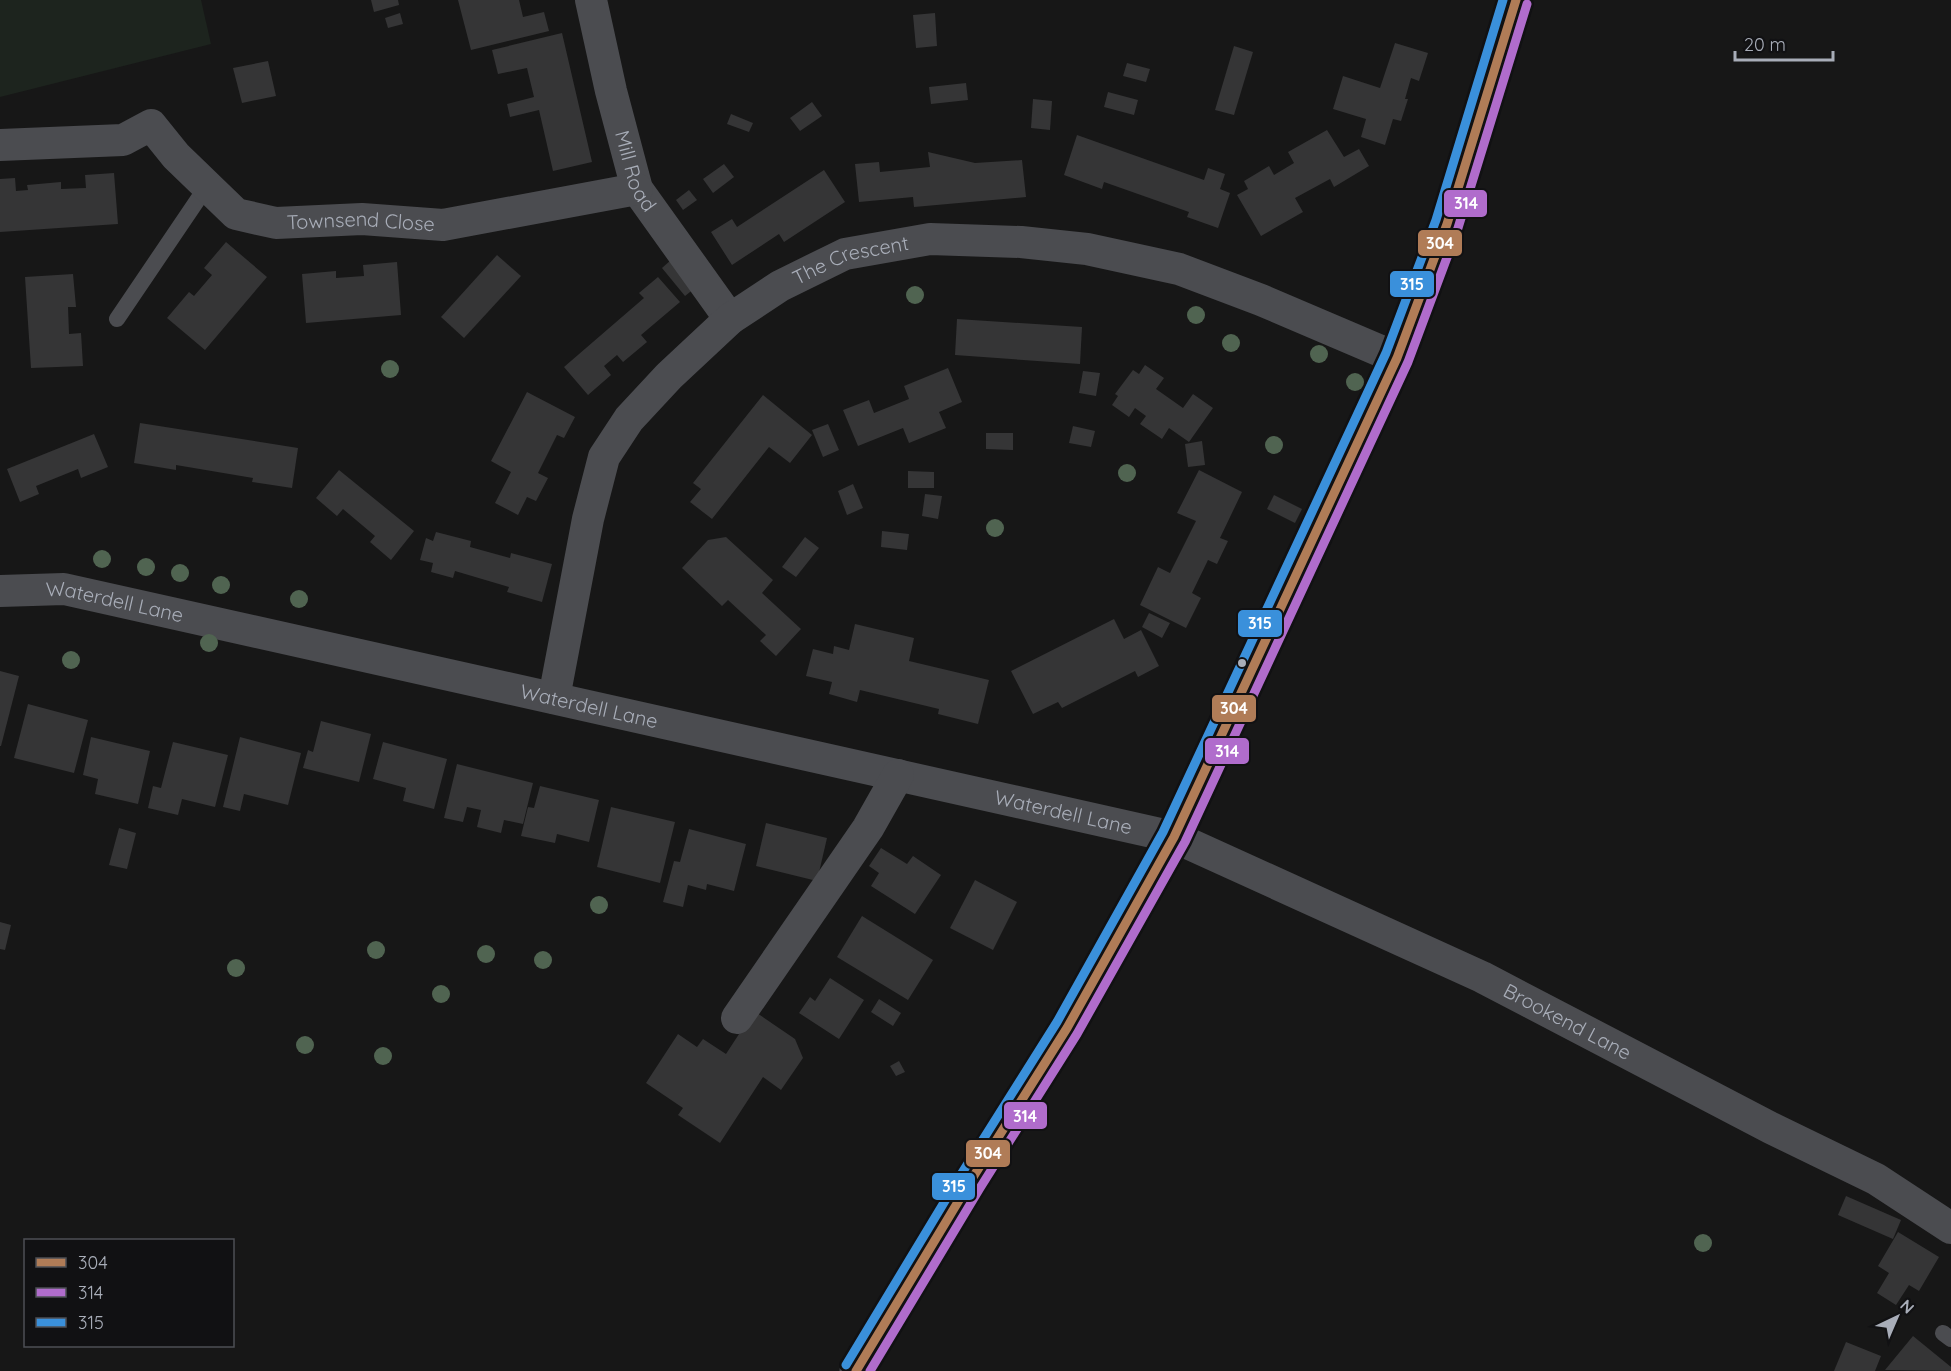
<svg xmlns="http://www.w3.org/2000/svg" width="1951" height="1371" viewBox="0 0 1951 1371" font-family="Quicksand,sans-serif">
<style>
.green{fill:#1d241e}
.building{fill:#353536}
.lines{fill:none;stroke-linecap:round;stroke-linejoin:round}
.service{stroke:#4b4c50;stroke-width:16}
.minor{stroke:#4b4c50;stroke-width:32}
.secondary{stroke:#4a4a4e;stroke-width:33}
.bus-1-casing{stroke:#111113;stroke-width:14}
.bus-2-casing{stroke:#111113;stroke-width:14}
.bus-3-casing{stroke:#111113;stroke-width:14}
.bus-1{stroke:#b07c57;stroke-width:9}
.bus-2{stroke:#b06ccc;stroke-width:9}
.bus-3{stroke:#3a90db;stroke-width:9}
.tree{fill:#506451}
.bus-dot{fill:#a8adb8;stroke:#111113;stroke-width:2}
.labels{text-anchor:middle;stroke-width:6;stroke-linejoin:round;paint-order:stroke}
.street-label{font-size:20px;fill:#a8adb8;stroke:#111113}
.line-badge{stroke:#111113;stroke-width:2}
.badge-label{font-size:16px;text-anchor:middle;font-weight:bold;fill:#fff}
</style>
<rect width="100%" height="100%" fill="#171717"/>
<!-- green -->
<path class="green" d="M0,0h201l10,44 -211,53z"/>
<!-- building -->
<g class="building">
<path d="M371,0h27l1,5 -25,7z"/>
<path d="M458,0h61l4,17 21,-5 5,19 -78,19z"/>
<path d="M400,13l3,11 -15,4 -3,-10z"/>
<path d="M935,13l2,33 -21,2 -3,-33z"/>
<path d="M562,33l30,129 -39,9 -14,-61 -29,7 -3,-13 27,-7 -7,-29 -29,6 -6,-24z"/>
<path d="M1395,43l33,10 -9,28 -8,-3 -6,21h3l-7,22 -8,-2 -8,26 -24,-8 5,-18 -33,-10 10,-33 37,12z"/>
<path d="M1234,46l19,6 -19,63 -19,-5z"/>
<path d="M268,61l8,35 -34,7 -9,-35z"/>
<path d="M1127,63l23,6 -4,13 -23,-6z"/>
<path d="M966,83l2,17 -37,4 -2,-17z"/>
<path d="M1108,92l30,8 -4,15 -30,-8z"/>
<path d="M1033,99l19,2 -2,29 -19,-2z"/>
<path d="M812,102l10,14 -22,15 -10,-13z"/>
<path d="M731,114l22,9 -4,9 -22,-8z"/>
<path d="M1327,130l17,27 15,-8 10,17 -35,21 -4,-8 -35,19 8,14 -42,24 -24,-41 11,-6 -4,-8 25,-15 5,9 20,-12 -6,-11z"/>
<path d="M1077,135l127,45 4,-12 17,6 -5,15 10,4 -12,35 -31,-11 2,-5 -85,-30 -2,7 -38,-14z"/>
<path d="M928,152l47,11 47,-3 4,37 -112,10 -1,-10 -54,5 -4,-38 24,-2 1,10 50,-5z"/>
<path d="M724,164l10,13 -21,16 -10,-14z"/>
<path d="M824,170l21,32 -61,40 -5,-8 -47,31 -21,-33 21,-13 5,8z"/>
<path d="M114,173l4,51 -118,8v-53l15,-1 1,13 12,-1 -1,-5 34,-3v7l25,-1 -1,-13z"/>
<path d="M689,190l8,10 -14,10 -7,-10z"/>
<path d="M226,242l41,35 -62,73 -38,-32 22,-26 5,4 18,-21 -8,-7z"/>
<path d="M497,255l24,21 -57,62 -23,-21z"/>
<path d="M671,260l24,28 -10,8 -23,-28z"/>
<path d="M397,262l4,53 -95,8 -4,-49 34,-3v7l28,-2 -1,-11z"/>
<path d="M73,274l3,33h-8l1,27 12,-1 2,33 -52,2 -6,-91z"/>
<path d="M658,277l22,25 -39,33 6,7 -24,20 -6,-7 -13,11 7,9 -23,20 -24,-28 80,-69 -5,-5z"/>
<path d="M957,319l125,8 -2,37 -125,-9z"/>
<path d="M1145,365l19,13 -8,11 27,19 10,-14 20,14 -24,34 -20,-14 -7,11 -22,-15 6,-8 -11,-8 -6,9 -17,-12 6,-9 -3,-2 18,-24 6,4z"/>
<path d="M948,368l14,34 -23,10 7,16 -37,15 -6,-15 -45,18 -15,-36 26,-10 5,13 35,-14 -5,-13z"/>
<path d="M1083,371l17,2 -4,23 -17,-3z"/>
<path d="M527,392l48,25 -11,21 -7,-3 -19,38 10,5 -12,23 -9,-4 -9,18 -23,-12 16,-31 -20,-11z"/>
<path d="M763,395l49,40 -22,28 -21,-16 -57,72 -22,-17 11,-13 -8,-6z"/>
<path d="M140,423l158,25 -6,40 -40,-6 1,-4 -77,-13v5l-42,-7z"/>
<path d="M828,424l11,26 -16,7 -11,-27z"/>
<path d="M1073,426l22,5 -4,16 -22,-4z"/>
<path d="M986,433h27v17l-27,-1z"/>
<path d="M94,434l14,33 -27,11 -3,-9 -42,17 3,8 -19,8 -13,-33z"/>
<path d="M1202,441l3,24 -17,2 -3,-23z"/>
<path d="M339,470l75,61 -23,29 -21,-18 5,-6 -32,-27 -6,7 -21,-18z"/>
<path d="M1199,470l43,22 -22,46 8,3 -11,23 -9,-4 -16,33 9,5 -15,30 -46,-23 18,-38 12,6 26,-52 -19,-8z"/>
<path d="M908,471l26,1v16h-26z"/>
<path d="M853,484l10,24 -16,7 -9,-24z"/>
<path d="M925,494l17,2 -4,23 -16,-3z"/>
<path d="M1274,495l28,14 -7,14 -28,-14z"/>
<path d="M882,531l27,3 -2,16 -26,-3z"/>
<path d="M436,532l35,9 -1,6 40,11 1,-5 41,11 -10,38 -35,-10 2,-5 -54,-16 -2,7 -22,-6 2,-9 -13,-3 6,-22 7,3z"/>
<path d="M726,537l47,43 -11,13 39,36 -25,27 -16,-15 6,-6 -38,-35 -6,6 -40,-38 26,-28z"/>
<path d="M805,537l14,11 -23,29 -14,-10z"/>
<path d="M1149,613l21,10 -8,15 -20,-11z"/>
<path d="M1114,619l10,20 17,-9 18,36 -21,11 -3,-6 -73,37 -4,-6 -25,12 -22,-43z"/>
<path d="M855,624l59,14 -5,23 80,19 -11,44 -40,-10 1,-5 -79,-19 -3,12 -28,-8 3,-12 -26,-6 7,-27 20,5 1,-8 15,4z"/>
<path d="M0,671l19,5 -18,70h-1z"/>
<path d="M28,704l60,16 -14,53 -60,-15z"/>
<path d="M321,721l50,13 -12,48 -56,-14 5,-18 5,2z"/>
<path d="M91,737l59,14 -12,53 -43,-10 3,-15 -15,-4z"/>
<path d="M240,737l61,16 -13,52 -44,-11 -4,17 -17,-4z"/>
<path d="M173,742l55,13 -13,52 -33,-8 -4,16 -30,-7 5,-22 8,2z"/>
<path d="M383,742l64,17 -13,50 -31,-8 3,-13 -33,-9z"/>
<path d="M457,764l76,19 -10,41 -19,-4 -3,13 -24,-6 4,-17 -14,-3 -4,15 -19,-4z"/>
<path d="M540,786l59,14 -10,42 -32,-8 -2,9 -34,-7 7,-29 6,1z"/>
<path d="M611,807l64,15 -15,61 -63,-16z"/>
<path d="M766,823l61,15 -10,43 -61,-15z"/>
<path d="M119,828l17,5 -9,36 -18,-4z"/>
<path d="M689,829l57,15 -12,47 -27,-7 -1,6 -18,-5 -5,22 -20,-5 11,-41 6,1z"/>
<path d="M881,848l26,16 6,-8 28,19 -26,39 -44,-28 8,-13 -10,-7z"/>
<path d="M975,880l42,22 -24,48 -43,-22z"/>
<path d="M862,916l71,44 -25,40 -71,-43z"/>
<path d="M0,922l11,3 -6,25 -5,-1z"/>
<path d="M830,978l34,22 -25,39 -40,-26 11,-16 5,4z"/>
<path d="M879,999l22,14 -8,13 -22,-14z"/>
<path d="M754,1011l41,28 8,19 -22,32 -18,-13 -43,66 -42,-28 5,-7 -37,-25 32,-49 19,13 6,-8 23,15z"/>
<path d="M899,1061l6,11 -9,4 -6,-10z"/>
<path d="M1846,1196l55,24 -8,19 -55,-24z"/>
<path d="M1898,1232l41,25 -20,34 -10,-6 -13,20 -19,-12 12,-20 -11,-7z"/>
<path d="M1913,1336l38,31v4l-66,-1z"/>
<path d="M1846,1342l35,14 -6,15h-41z"/>
</g>
<g class="lines">
<!-- service -->
<g class="service">
<path d="M117,319l90,-133"/>
<path d="M1943,1333l8,6"/>
</g>
<!-- minor -->
<g class="minor">
<path id="s1" d="M591,0l20,91 26,98 93,130"/>
<path id="s2" d="M0,145l123,-5 28,-15 25,31 60,58 40,9 86,-4 81,6 194,-36"/>
<path id="s3" d="M0,591l64,-2 1110,248 308,140 289,151 105,51 75,49"/>
<path id="s4" d="M554,698l34,-179 16,-62 25,-38 40,-43 61,-57 50,-33 65,-32 85,-15 91,3 66,7 92,20 82,31 136,58"/>
<path d="M737,1018l131,-190 30,-53"/>
</g>
<!-- secondary -->
<path class="secondary" d="M856,1371l114,-189 97,-154 107,-191 223,-479 50,-134 69,-224"/>
<defs>
<path id="bus-1" d="M856,1371l114,-189 97,-154 107,-191 223,-479 50,-134 69,-224"/>
<path id="bus-2" d="M870,1371l110,-183 97,-154 108,-192 223,-480 50,-134 69,-224"/>
<path id="bus-3" d="M846,1365l114,-189 97,-154 106,-190 223,-479 50,-133 67,-220"/>
</defs>
<!-- bus-1 casing -->
<use href="#bus-1" class="bus-1-casing"/>
<!-- bus-2 casing -->
<use href="#bus-2" class="bus-2-casing"/>
<!-- bus-3 casing -->
<use href="#bus-3" class="bus-3-casing"/>
<!-- bus-1 -->
<use href="#bus-1" class="bus-1"/>
<!-- bus-2 -->
<use href="#bus-2" class="bus-2"/>
<!-- bus-3 -->
<use href="#bus-3" class="bus-3"/>
</g>
<!-- trees -->
<g class="tree">
<circle cx="915" cy="295" r="9"/>
<circle cx="1196" cy="315" r="9"/>
<circle cx="1231" cy="343" r="9"/>
<circle cx="1319" cy="354" r="9"/>
<circle cx="390" cy="369" r="9"/>
<circle cx="1355" cy="382" r="9"/>
<circle cx="1274" cy="445" r="9"/>
<circle cx="1127" cy="473" r="9"/>
<circle cx="995" cy="528" r="9"/>
<circle cx="102" cy="559" r="9"/>
<circle cx="146" cy="567" r="9"/>
<circle cx="180" cy="573" r="9"/>
<circle cx="221" cy="585" r="9"/>
<circle cx="299" cy="599" r="9"/>
<circle cx="209" cy="643" r="9"/>
<circle cx="71" cy="660" r="9"/>
<circle cx="599" cy="905" r="9"/>
<circle cx="376" cy="950" r="9"/>
<circle cx="486" cy="954" r="9"/>
<circle cx="543" cy="960" r="9"/>
<circle cx="236" cy="968" r="9"/>
<circle cx="441" cy="994" r="9"/>
<circle cx="305" cy="1045" r="9"/>
<circle cx="383" cy="1056" r="9"/>
<circle cx="1703" cy="1243" r="9"/>
</g>
<!-- markers -->
<circle class="bus-dot" cx="1242" cy="663" r="5"/>
<g class="labels">
<!-- street labels -->
<g class="street-label">
<text dy="7" stroke="none"><textPath href="#s1" startOffset="177">Mill Road</textPath></text>
<text dy="7" stroke="none"><textPath href="#s2" startOffset="404">Townsend Close</textPath></text>
<text dy="7" stroke="none"><textPath href="#s4" startOffset="570">The Crescent</textPath></text>
<text dy="7" stroke="none"><textPath href="#s3" startOffset="116">Waterdell Lane</textPath></text>
<text dy="7" stroke="none"><textPath href="#s3" startOffset="602">Waterdell Lane</textPath></text>
<text dy="7" stroke="none"><textPath href="#s3" startOffset="1088">Waterdell Lane</textPath></text>
<text dy="7" stroke="none"><textPath href="#s3" startOffset="1636">Brookend Lane</textPath></text>
</g>
</g>
<g class="line-badge">
<rect x="1443" y="189" width="45" height="29" rx="6" fill="#b06ccc"/>
<rect x="1417" y="229" width="46" height="28" rx="6" fill="#b07c57"/>
<rect x="1389" y="270" width="46" height="28" rx="6" fill="#3a90db"/>
<rect x="1237" y="609" width="46" height="29" rx="6" fill="#3a90db"/>
<rect x="1211" y="694" width="46" height="29" rx="6" fill="#b07c57"/>
<rect x="1204" y="737" width="46" height="28" rx="6" fill="#b06ccc"/>
<rect x="1003" y="1101" width="45" height="29" rx="6" fill="#b06ccc"/>
<rect x="965" y="1139" width="46" height="29" rx="6" fill="#b07c57"/>
<rect x="931" y="1172" width="45" height="29" rx="6" fill="#3a90db"/>
</g>
<g class="badge-label">
<text x="1466" y="209">314</text>
<text x="1440" y="249">304</text>
<text x="1412" y="290">315</text>
<text x="1260" y="629">315</text>
<text x="1234" y="714">304</text>
<text x="1227" y="757">314</text>
<text x="1025" y="1122">314</text>
<text x="988" y="1159">304</text>
<text x="954" y="1192">315</text>
</g>
<!-- legend -->
<rect x="24" y="1239" width="210" height="108" fill="#111113" stroke="#4d4f55" stroke-width="1.5"/>
<rect x="36" y="1258" width="30" height="9" fill="#b07c57" stroke="#4d4f55" stroke-width="1.5"/>
<text x="78" y="1269" font-size="18" fill="#a8adb8">304</text>
<rect x="36" y="1288" width="30" height="9" fill="#b06ccc" stroke="#4d4f55" stroke-width="1.5"/>
<text x="78" y="1299" font-size="18" fill="#a8adb8">314</text>
<rect x="36" y="1318" width="30" height="9" fill="#3a90db" stroke="#4d4f55" stroke-width="1.5"/>
<text x="78" y="1329" font-size="18" fill="#a8adb8">315</text>
<!-- north arrow -->
<g transform="translate(1897 1317) rotate(44)" stroke="#111113" stroke-width="4.5" paint-order="stroke">
<path d="M0-4.5L10 22L0 15L-10 22Z" fill="#a8adb8"/>
<text y="-9" font-size="16" font-weight="bold" text-anchor="middle" fill="#a8adb8">N</text>
</g>
<!-- scale -->
<path d="M1735 51v9h98v-9" fill="none" stroke="#a8adb8" stroke-width="3"/>
<text x="1744" y="51" font-size="18" fill="#a8adb8" stroke="#111113" stroke-width="4.5" paint-order="stroke">20 m</text>
</svg>
